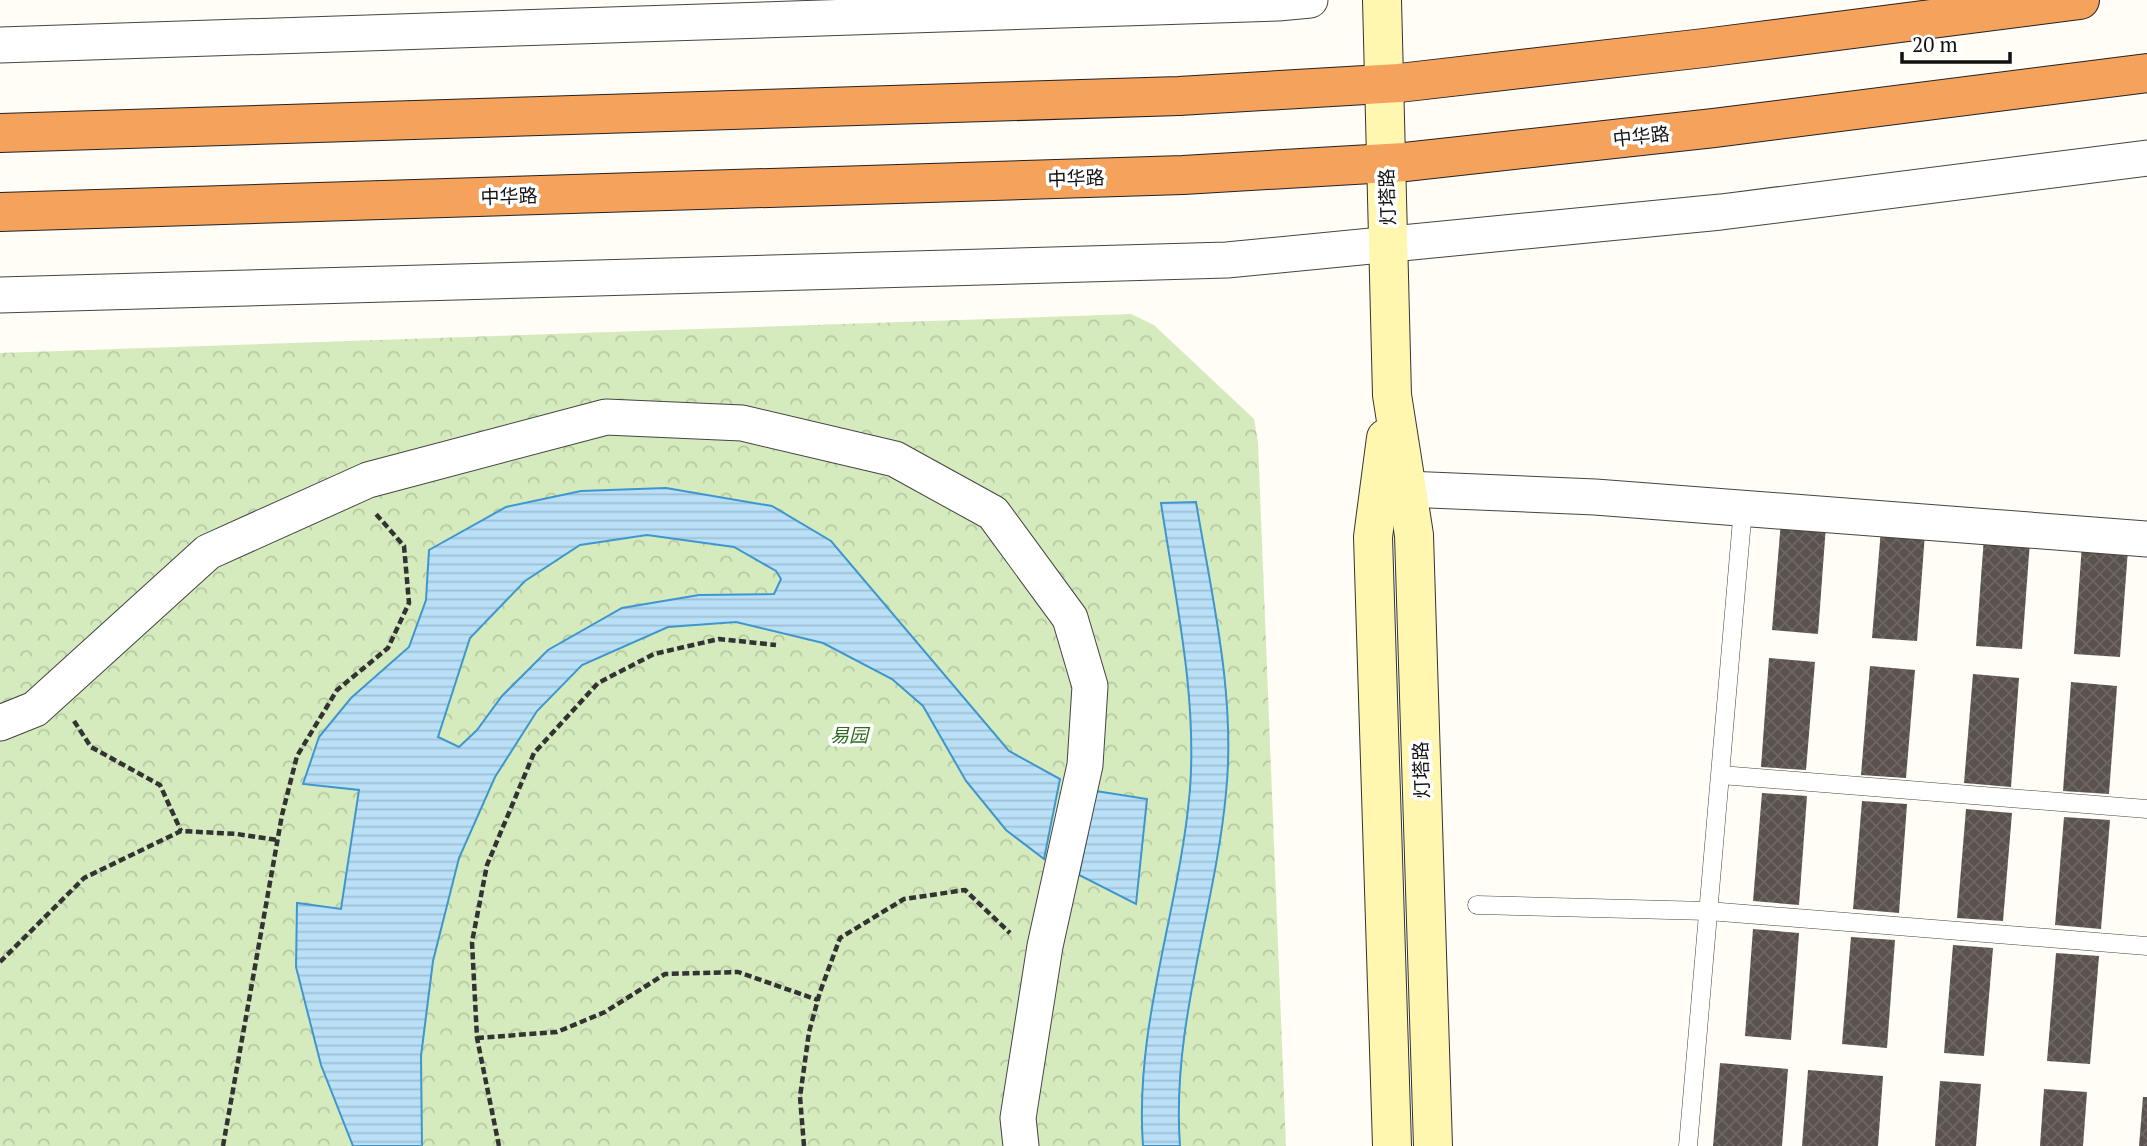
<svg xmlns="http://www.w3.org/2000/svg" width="2147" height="1146" viewBox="0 0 2147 1146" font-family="'PT Serif','Noto Sans SC',serif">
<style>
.park{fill:url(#park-crowns)}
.water{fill:url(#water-rules);stroke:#3f96cf;stroke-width:2;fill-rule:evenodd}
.building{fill:url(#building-cross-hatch)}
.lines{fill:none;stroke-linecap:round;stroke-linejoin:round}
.lane-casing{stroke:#444;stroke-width:19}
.street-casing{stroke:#444;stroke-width:37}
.secondary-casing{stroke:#333;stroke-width:40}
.highway-casing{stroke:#222;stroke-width:40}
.path{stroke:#333;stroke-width:4.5;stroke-dasharray:7 3.5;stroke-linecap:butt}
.lane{stroke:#fff;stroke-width:18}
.street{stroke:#fff;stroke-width:35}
.secondary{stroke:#fff6b0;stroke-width:38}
.highway{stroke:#f5a25d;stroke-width:38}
.labels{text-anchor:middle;stroke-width:7;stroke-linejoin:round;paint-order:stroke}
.street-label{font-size:19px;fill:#111;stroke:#fff}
.park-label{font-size:19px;font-style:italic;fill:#2f6b1f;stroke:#fff}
</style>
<defs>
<pattern id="park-crowns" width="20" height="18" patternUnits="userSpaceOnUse" patternTransform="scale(1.75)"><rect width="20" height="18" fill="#d5ebbd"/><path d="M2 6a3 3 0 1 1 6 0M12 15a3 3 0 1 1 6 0" fill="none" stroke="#b6c8a1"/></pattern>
<pattern id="water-rules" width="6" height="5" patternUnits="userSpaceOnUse" patternTransform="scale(1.75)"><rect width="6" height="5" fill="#b9e0f7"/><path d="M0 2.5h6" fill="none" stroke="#9ebfd3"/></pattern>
<pattern id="building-cross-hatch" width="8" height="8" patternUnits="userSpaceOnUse" patternTransform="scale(1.75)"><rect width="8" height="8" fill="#5a524d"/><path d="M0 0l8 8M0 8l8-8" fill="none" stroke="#6d6662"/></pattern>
</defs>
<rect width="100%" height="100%" fill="#fffdf5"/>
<!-- park -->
<path class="park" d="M1131,314l23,11 100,94 4,23 28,704h-1286v-793z"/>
<!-- water -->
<g class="water">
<path d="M666,488l106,18 59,35 178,210 51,28 -16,80 -38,-29 -40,-49 -43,-75 -31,-27 -69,-36 -87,-21 -68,5 -86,38 -45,46 -42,66 -36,81 -26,103 -12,95 1,90h-69l-32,-81 -25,-98 1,-64 44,6 18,-119 -56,-6 16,-47 32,-39 58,-51 17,-47 3,-50 77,-43 75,-16zM647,535l87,12 42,24 5,8 -7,15 -75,1 -77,13 -74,42 -46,46 -25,34 -18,17 -21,-10 32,-99 55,-57 55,-36z"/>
<path d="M1196,502c16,95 40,194 30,291 -11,118 -55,233 -46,353h-37c-9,-122 37,-237 47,-357 7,-95 -15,-192 -29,-286z"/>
<path d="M1096,791l51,8 -11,105 -57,-29z"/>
</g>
<!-- building -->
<g class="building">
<path d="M1781,521l45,4 -8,109 -46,-4z"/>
<path d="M1881,529l44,4 -8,108 -45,-3z"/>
<path d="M1984,537l46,4 -8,108 -46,-3z"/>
<path d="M2082,545l46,4 -8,108 -46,-3z"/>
<path d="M1769,658l46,4 -9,108 -45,-3z"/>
<path d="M1870,666l45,4 -9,108 -45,-3z"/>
<path d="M1973,674l46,4 -8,109 -47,-4z"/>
<path d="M2071,682l46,4 -8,108 -46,-3z"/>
<path d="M1762,793l45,3 -8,109 -46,-4z"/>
<path d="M1862,801l45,3 -8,109 -46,-4z"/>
<path d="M1966,809l46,4 -9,108 -46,-3z"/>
<path d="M2064,817l46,3 -9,109 -46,-4z"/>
<path d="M1753,929l46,4 -8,107 -46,-4z"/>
<path d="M1851,937l44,3 -8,108 -45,-4z"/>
<path d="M1953,945l40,3 -9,108 -40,-3z"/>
<path d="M2056,953l43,3 -9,108 -43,-3z"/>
<path d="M1720,1063l68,6 -6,77h-69z"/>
<path d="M1808,1070l75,6 -5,70h-76z"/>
<path d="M1940,1081l41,3 -5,62h-41z"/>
<path d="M2044,1089l43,3 -4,54h-43z"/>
<path d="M2143,1097h4v49h-8z"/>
</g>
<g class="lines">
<defs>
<g id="lane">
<path d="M1721,775l426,34"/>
<path d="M1477,905l231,6 439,35"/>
<path d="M1688,1146l55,-638"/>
</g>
<g id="street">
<path d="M0,45l1278,-42 32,-3"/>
<path d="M0,295l1227,-35 494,-48 426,-54"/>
<path d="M1406,489l189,8 552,42"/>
<path d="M0,723l35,-14 173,-157 160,-72 238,-63 136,6 153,36 98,54 77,105 20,68 -5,79 -40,181 -27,172 3,28"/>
</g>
<g id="secondary">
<path d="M1382,0l10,395 22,140 19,611"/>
<path d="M1386,438l-13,99 19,609"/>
</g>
<g id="highway">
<path d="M0,133l1179,-37 220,-13 305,-35 376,-48"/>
<path d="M0,212l1183,-37 222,-13 309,-34 433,-55"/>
</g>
</defs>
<!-- lane casing -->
<use href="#lane" class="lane-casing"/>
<!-- street casing -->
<use href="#street" class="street-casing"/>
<!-- secondary casing -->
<use href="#secondary" class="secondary-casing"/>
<!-- highway casing -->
<use href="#highway" class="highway-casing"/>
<!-- path -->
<g class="path">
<path d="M74,721l17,26 69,38 21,46"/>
<path d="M0,962l84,-84 97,-47 56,3 40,6"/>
<path d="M477,1038l80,-6 48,-20 60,-38 73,-2 80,28"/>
<path d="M223,1146l59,-331 15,-59 40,-66 51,-42 21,-45 -5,-57 -28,-32"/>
<path d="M499,1146l-22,-108 -5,-96 15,-77 47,-112 64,-70 56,-29 65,-15 57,6"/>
<path d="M804,1146l-4,-49 9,-65 11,-40 20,-54 64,-39 61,-9 45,43"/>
</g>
<!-- lane -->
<use href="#lane" class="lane"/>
<!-- street -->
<use href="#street" class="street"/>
<!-- secondary -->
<use href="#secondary" class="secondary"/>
<!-- highway -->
<use href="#highway" class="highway"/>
</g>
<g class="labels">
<!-- street labels -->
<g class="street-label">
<text transform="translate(1641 136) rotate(-6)" y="7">中华路</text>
<text transform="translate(1076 178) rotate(-2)" y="7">中华路</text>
<text transform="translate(509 196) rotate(-2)" y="7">中华路</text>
<text transform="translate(1387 197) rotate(-92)" y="7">灯塔路</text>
<text transform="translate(1421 770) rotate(-92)" y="7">灯塔路</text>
</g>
<!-- park labels -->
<g class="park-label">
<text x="849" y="742">易园</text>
</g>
</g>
<!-- scale -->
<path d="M1902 52v10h108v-10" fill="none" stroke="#111111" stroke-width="3.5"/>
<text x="1912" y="52" font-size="21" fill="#111111" stroke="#ffffff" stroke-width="5" paint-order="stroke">20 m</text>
</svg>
